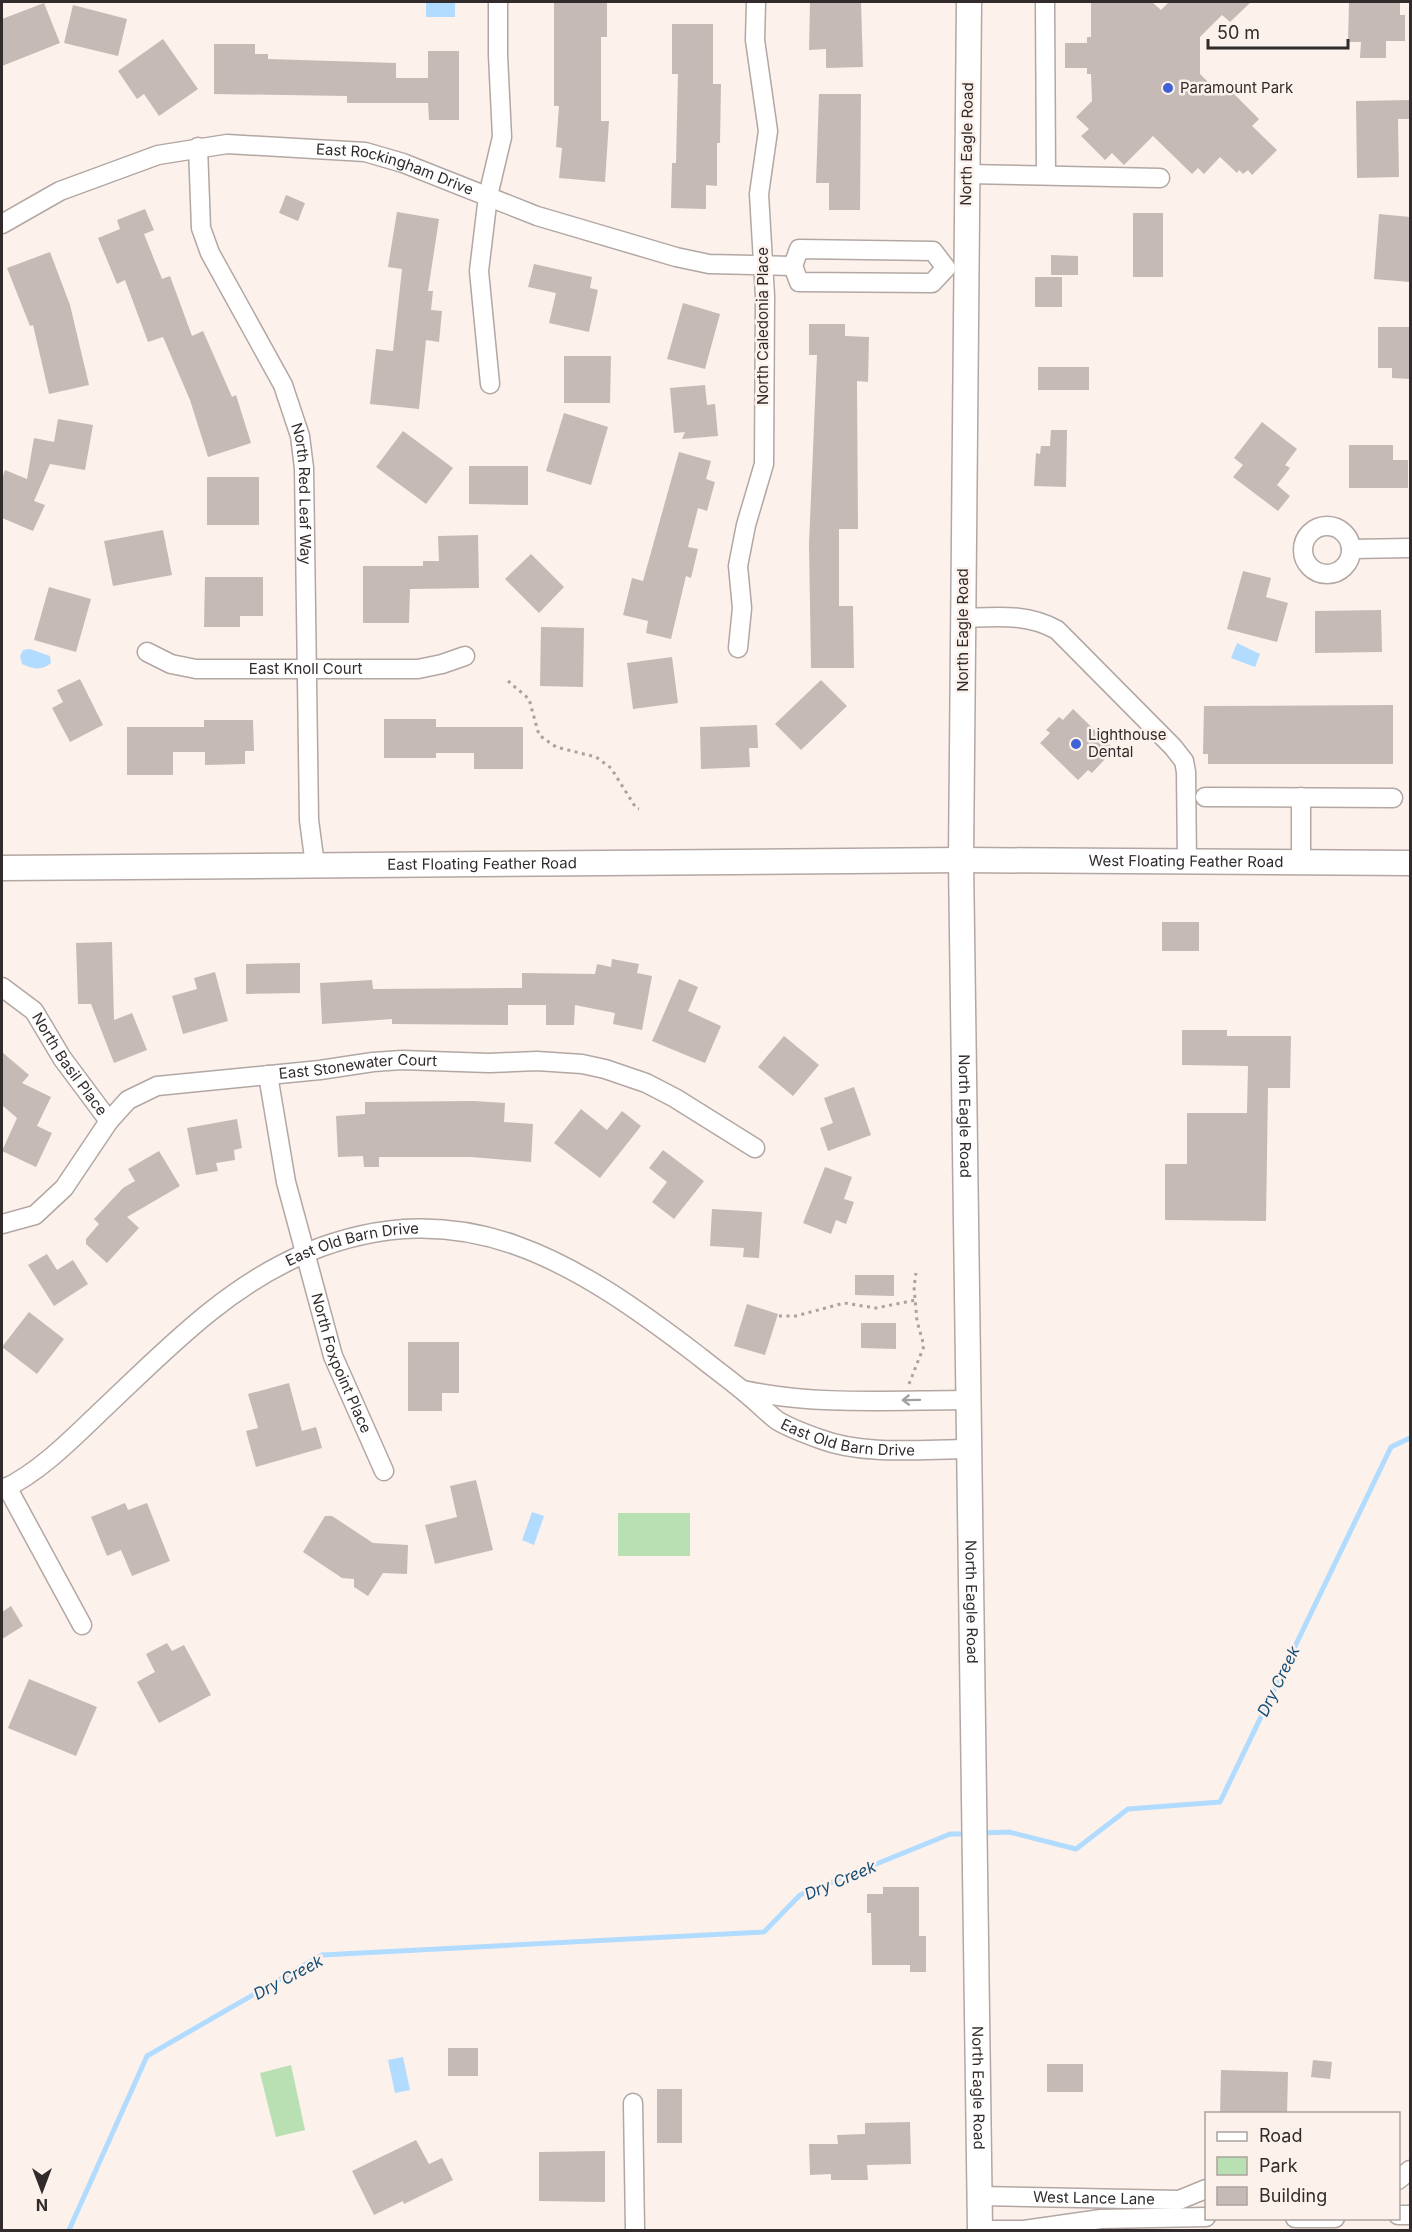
<svg xmlns="http://www.w3.org/2000/svg" width="1412" height="2232" viewBox="0 0 1412 2232" font-family="Inter,sans-serif">
<style>
.green{fill:#b8e0b2}
.water{fill:#b1dcff}
.lines{fill:none;stroke-linecap:round;stroke-linejoin:round}
.stream{stroke:#b1dcff;stroke-width:5}
.building{fill:#c5bab5}
.minor-casing{stroke:#b2a7a3;stroke-width:21}
.major-casing{stroke:#b2a7a3;stroke-width:27}
.path{stroke:#aba19e;stroke-width:3;stroke-dasharray:3 4.5;stroke-linecap:butt}
.minor{stroke:#fff;stroke-width:18}
.major{stroke:#fff;stroke-width:24}
.oneway{stroke:#a2a0a0}
.poi-dot{fill:#4162d5;stroke:#fdf1ec;stroke-width:2}
.labels{text-anchor:middle;stroke-width:5;stroke-linejoin:round;paint-order:stroke}
.poi-label{font-size:15px;fill:#312c2b;stroke:#fdf1ec;text-anchor:start}
.street-label{font-size:15px;fill:#312c2b;stroke:#fdf1ec}
.water-label{font-size:16px;font-style:italic;fill:#124f78;stroke:#fdf1ec}
</style>
<rect width="100%" height="100%" fill="#fdf1ec"/>
<!-- green -->
<g class="green">
<rect x="618" y="1513" width="72" height="43"/>
<path d="M291,2065l14,65 -29,7 -16,-64z"/>
</g>
<!-- water -->
<g class="water">
<rect x="426" y="3" width="29" height="14"/>
<path d="M1237,643l23,11 -5,13 -24,-9z"/>
<path d="M30,649l20,7 1,7c-10,8 -18,6 -29,1l-2,-8 3,-6z"/>
<path d="M532,1512l12,4 -10,29 -12,-5z"/>
<path d="M403,2057l7,33 -15,3 -7,-33z"/>
</g>
<g class="lines">
<!-- stream -->
<g class="stream">
<path d="M980,1833l29,-1 67,17 52,-40 92,-7 171,-355 19,-9"/>
<path d="M69,2230l78,-174 175,-101 442,-23 36,-37 150,-61h17"/>
</g>
</g>
<!-- building -->
<g class="building">
<path d="M554,2h53v35h-6v84h8l-4,61 -46,-4 3,-30 -6,-1 3,-41h-5z"/>
<path d="M810,2h51l2,65 -37,1v-19l-17,1z"/>
<path d="M1091,2h61l9,8 8,-8h82l-21,20 -8,-7 -22,22v37l22,22 7,-7 30,30 -7,7 25,24 -25,25 -4,-5 -5,4 -4,-4 -2,3 -17,-16 -16,17 -6,-6 -6,6 -39,-38 -29,29 -12,-12 -7,7 -24,-24 8,-7 -13,-12 16,-16 -1,-27h-4v-6h-22v-25h22v-6h4z"/>
<path d="M1349,2h51v13h5v26h-19v17h-26l1,-16h-13z"/>
<path d="M44,3l16,40 -58,23v-47z"/>
<path d="M73,5l54,14 -9,37 -54,-13z"/>
<path d="M672,24h41v60h8l-1,59h-3v43l-11,-1v24l-35,-1 1,-45h4l2,-89h-6z"/>
<path d="M163,39l35,50 -39,27 -15,-22 -7,5 -19,-28z"/>
<path d="M214,44h41v10h13v5l128,4v15h32v-27h31v69h-30l-1,-17h-81v-7l-133,-2z"/>
<path d="M819,94h42l-1,116h-31v-27h-13z"/>
<path d="M1410,100v19h-12l1,58 -42,1 -1,-77z"/>
<path d="M286,195l19,8 -7,18 -19,-8z"/>
<path d="M145,209l9,21 -10,4 18,45 8,-3 22,60 11,-5 29,66 4,-2 15,48 -43,14 -18,-57 -27,-63 -15,5 -23,-62 -8,4 -19,-46 22,-9 -3,-9z"/>
<path d="M397,212l42,7 -11,72h5l-2,19 11,1 -3,31 -13,-2 -7,69 -49,-5 6,-55 17,2 9,-82 -14,-2z"/>
<rect x="1133" y="213" width="30" height="64"/>
<path d="M1379,214l31,3v65l-36,-3z"/>
<path d="M50,252l20,53 19,80 -40,9 -16,-69 -3,1 -23,-58z"/>
<path d="M1051,255l27,1v19h-27z"/>
<path d="M534,264l58,13 -2,11 8,2 -9,42 -40,-9 7,-30 -28,-6z"/>
<rect x="1035" y="277" width="27" height="30"/>
<path d="M683,303l37,11 -15,55 -38,-10z"/>
<path d="M809,324h36v12l24,1 -1,45 -11,-1 1,148h-19v77h14l1,62h-43l-2,-124 8,-189h-8z"/>
<path d="M1378,327h32v52l-18,-1v-10h-14z"/>
<path d="M564,356h47l-1,47h-46z"/>
<rect x="1038" y="367" width="51" height="23"/>
<path d="M705,385l2,20 8,-1 3,32 -36,3 3,-7 -11,1 -4,-45z"/>
<path d="M564,413l44,14 -17,58 -45,-14z"/>
<path d="M58,419l35,6 -8,45 -35,-6 -16,37 11,4 -12,26 -31,-13v-39l3,-9 22,9 7,-41 20,4z"/>
<path d="M1262,422l35,27 -12,16 5,3 -13,17 13,11 -12,15 -45,-34 10,-12 -9,-7z"/>
<path d="M1051,430h16l-1,57 -32,-1 2,-33 4,1 1,-8h9z"/>
<path d="M403,431l50,37 -27,36 -50,-37z"/>
<path d="M1349,445h44v15h15v28h-59z"/>
<path d="M679,452l32,9 -5,18 9,3 -8,29 -9,-3 -10,39 10,2 -7,29 -5,-2 -15,63 -25,-6 2,-12 -25,-6 9,-37 11,3z"/>
<path d="M469,466h59v39l-59,-1z"/>
<rect x="207" y="477" width="52" height="48"/>
<path d="M163,530l9,45 -59,11 -9,-45z"/>
<path d="M478,535l1,53 -69,1 -1,34h-46v-57h60v-5h16l-1,-25z"/>
<path d="M531,554l33,33 -25,26 -34,-34z"/>
<path d="M1243,571l28,7 -5,19 22,6 -11,39 -50,-13z"/>
<path d="M205,577h58v39h-23v11h-36z"/>
<path d="M49,587l42,12 -15,53 -42,-12z"/>
<path d="M1381,610l1,42 -67,1v-42z"/>
<path d="M541,627l43,1 -1,59 -43,-1z"/>
<path d="M672,657l6,46 -45,6 -6,-46z"/>
<path d="M80,679l23,46 -33,17 -18,-34 11,-6 -6,-12z"/>
<path d="M821,680l26,26 -46,44 -26,-26z"/>
<path d="M1393,705v59h-185v-10h-5l1,-48z"/>
<path d="M1073,709l38,37 -9,10 3,3 -13,14 -4,-3 -10,10 -38,-37 10,-10 -4,-3 13,-13 4,3z"/>
<path d="M384,719h52v8h87v42h-49v-16h-38v5h-52z"/>
<path d="M204,720h49l1,31h-9v13l-40,1v-13h-32v23h-46v-48h77z"/>
<path d="M757,725l1,23h-9l1,19 -49,2 -1,-42z"/>
<rect x="1162" y="922" width="37" height="29"/>
<path d="M112,942l2,78 18,-7 15,37 -33,13 -23,-59h-13l-2,-61z"/>
<path d="M612,959l27,5 -2,9 15,3 -10,54 -29,-6 2,-11 -40,-8 -1,20h-28v-20h-38v20l-116,-1v-5l-70,5 -2,-41 52,-3 1,9 149,-1v-15l73,1 2,-10 14,3z"/>
<path d="M300,963v30l-54,1v-30z"/>
<path d="M215,972l13,49 -45,13 -11,-38 25,-7 -3,-11z"/>
<path d="M679,979l19,8 -10,24 33,15 -16,37 -53,-22z"/>
<path d="M1182,1030h45v6h64l-1,52h-22l-2,133 -101,-1v-56h22v-51h60l1,-47 -66,-1z"/>
<path d="M784,1036l35,29 -26,31 -35,-29z"/>
<path d="M2,1052l27,23 -7,8 29,14 -14,29 15,7 -16,34 -34,-16 15,-33 -15,-13z"/>
<path d="M854,1087l17,48 -43,16 -8,-23 13,-5 -9,-25z"/>
<path d="M474,1101l31,2 -1,19 29,2 -2,38 -60,-5h-92v10h-15l-1,-11 -25,1 -2,-41 29,-2v-12z"/>
<path d="M581,1109l26,21 15,-19 19,15 -41,52 -46,-35z"/>
<path d="M237,1119l5,29 -8,2 1,10 -19,3 2,8 -22,4 -9,-47z"/>
<path d="M663,1150l41,31 -30,38 -22,-17 15,-20 -18,-14z"/>
<path d="M159,1151l21,35 -53,31 12,11 -32,35 -21,-19v-5l13,-15 -5,-5 29,-31 12,-7 -7,-12z"/>
<path d="M825,1167l27,10 -8,22 10,3 -8,22 -10,-4 -5,14 -28,-11z"/>
<path d="M712,1209l50,3 -3,46 -16,-1 1,-9 -34,-2z"/>
<path d="M47,1254l10,16 16,-10 15,24 -34,22 -26,-41z"/>
<path d="M855,1275h39v21l-39,-1z"/>
<path d="M747,1304l31,10 -13,41 -31,-9z"/>
<path d="M29,1312l35,27 -27,35 -35,-27z"/>
<path d="M861,1323h35v26l-35,-1z"/>
<path d="M408,1342h51v51h-17v18h-34z"/>
<path d="M289,1383l13,48 14,-4 6,21 -66,19 -10,-36 12,-3 -10,-34z"/>
<path d="M476,1480l17,70 -58,14 -10,-39 32,-8 -7,-31z"/>
<path d="M125,1503l3,7 19,-7 23,58 -38,15 -11,-26 -14,6 -16,-39z"/>
<path d="M325,1516h7l41,27 35,2 -1,29 -24,-1 -15,23 -14,-9v-8l-12,-1 -39,-26z"/>
<path d="M11,1606l12,20 -21,13v-27z"/>
<path d="M167,1643l5,8 12,-6 27,50 -52,28 -22,-41 18,-10 -9,-18z"/>
<path d="M29,1679l68,28 -21,49 -68,-28z"/>
<path d="M883,1887h36v49h7v36h-16v-7h-38l-1,-52h-4v-19h16z"/>
<rect x="448" y="2048" width="30" height="28"/>
<path d="M1313,2060l19,2 -2,17 -19,-2z"/>
<rect x="1047" y="2064" width="36" height="28"/>
<path d="M1221,2070l67,2 -1,42h-67z"/>
<rect x="657" y="2089" width="25" height="54"/>
<path d="M910,2122l1,42 -44,1 1,15h-37v-6l-21,1 -1,-31h29l-1,-9 28,-1v-11z"/>
<path d="M416,2140l13,24 13,-6 11,22 -49,24 -1,-3 -29,14 -22,-44z"/>
<path d="M605,2151v51l-66,-1v-49z"/>
</g>
<g class="lines">
<defs>
<g id="minor">
<path d="M1045,2l1,173"/>
<path id="s1" d="M198,147l3,81 9,25 73,132 17,51 4,32 5,352 6,45"/>
<path d="M967,174l193,4"/>
<path id="s2" d="M2,224l58,-33 98,-36 69,-11 138,8 38,11 134,53 139,41 33,7 84,2"/>
<path d="M799,249l134,2 13,17 -14,15 -133,-1 -6,-16z"/>
<path d="M490,384l-11,-113 9,-75 14,-59 -4,-82v-53"/>
<circle cx="1327" cy="550" r="24"/>
<path d="M1351,549l59,-1"/>
<path d="M963,618c33,-1 64,-5 94,12l116,117 11,14 2,11 1,90"/>
<path d="M738,648l4,-40 -4,-42 8,-41 18,-61 1,-168 -6,-102 9,-63 -13,-91 1,-38"/>
<path id="s3" d="M147,652l24,12 25,5h222l24,-5 23,-8"/>
<path d="M1205,797l188,1"/>
<path d="M1301,797v65"/>
<path id="s4" d="M2,987l32,24 28,47 47,63"/>
<path id="s5" d="M268,1075l18,107 47,174 51,115"/>
<path id="s6" d="M2,1224l33,-9 29,-27 45,-67 19,-21 29,-14 163,-16 53,-8 29,-2 87,3 48,-2 45,3 23,5 41,14 29,15 80,50"/>
<path d="M743,1390c75,16 150,10 226,10"/>
<path d="M7,1487l75,138"/>
<path id="s7" d="M2,1490c36,-17 67,-48 96,-76 64,-60 125,-126 208,-161 158,-65 271,10 394,104 16,13 33,25 48,38 10,8 20,19 30,26 12,7 28,13 42,18 45,17 102,10 150,10"/>
<path d="M633,2103l2,127"/>
<path d="M1398,2180l12,-10"/>
<path id="s8" d="M980,2196l199,4 27,-11"/>
<path d="M1398,2215h12"/>
<path d="M1295,2218h40"/>
<path d="M980,2230h44l77,-11 105,-2"/>
</g>
<g id="major">
<path id="s9" d="M969,2l-8,858 19,1370"/>
<path id="s10" d="M2,868l959,-8 449,3"/>
</g>
</defs>
<!-- minor casing -->
<use href="#minor" class="minor-casing"/>
<!-- major casing -->
<use href="#major" class="major-casing"/>
<!-- path -->
<g class="path">
<path d="M508,681l21,18 10,36 17,12 40,10 15,11 25,40 3,1"/>
<path d="M779,1316h17l48,-13 32,5 40,-8"/>
<path d="M909,1384l15,-38 -7,-25 -3,-34 2,-14"/>
</g>
<!-- minor -->
<use href="#minor" class="minor"/>
<!-- major -->
<use href="#major" class="major"/>
</g>
<!-- one-way arrows -->
<defs><path id="oneway-shaft" d="M-6 0H5M1.5-3L5.5 0L1.5 3" fill="none" stroke-width="1.6" stroke-linecap="round" stroke-linejoin="round" transform="scale(1.5)"/></defs>
<use class="oneway" href="#oneway-shaft" transform="translate(911 1400) rotate(179)"/>
<!-- markers -->
<g class="poi-dot">
<circle cx="1168" cy="88" r="6"/>
<circle cx="1076" cy="744" r="6"/>
</g>
<g class="labels">
<!-- poi labels -->
<g class="poi-label">
<text x="1180" y="93">Paramount Park</text>
<text x="1088" y="740">Lighthouse<tspan x="1088" dy="17">Dental</tspan></text>
</g>
<!-- street labels -->
<g class="street-label">
<text transform="translate(967 144) rotate(-89)" y="5">North Eagle Road</text>
<text dy="5" stroke="none"><textPath href="#s2" startOffset="412">East Rockingham Drive</textPath></text>
<text transform="translate(763 326) rotate(-90)" y="5">North Caledonia Place</text>
<text dy="5" stroke="none"><textPath href="#s1" startOffset="370">North Red Leaf Way</textPath></text>
<text transform="translate(963 630) rotate(-90)" y="5">North Eagle Road</text>
<text dy="5" stroke="none"><textPath href="#s3" startOffset="162">East Knoll Court</textPath></text>
<text dy="5" stroke="none"><textPath href="#s10" startOffset="1184">West Floating Feather Road</textPath></text>
<text dy="5" stroke="none"><textPath href="#s10" startOffset="480">East Floating Feather Road</textPath></text>
<text dy="5" stroke="none"><textPath href="#s4" startOffset="104">North Basil Place</textPath></text>
<text dy="5" stroke="none"><textPath href="#s6" startOffset="417">East Stonewater Court</textPath></text>
<text dy="5" stroke="none"><textPath href="#s9" startOffset="1114">North Eagle Road</textPath></text>
<text dy="5" stroke="none"><textPath href="#s7" startOffset="435">East Old Barn Drive</textPath></text>
<text dy="5" stroke="none"><textPath href="#s5" startOffset="298">North Foxpoint Place</textPath></text>
<text dy="5" stroke="none"><textPath href="#s7" startOffset="993">East Old Barn Drive</textPath></text>
<text dy="5" stroke="none"><textPath href="#s9" startOffset="1600">North Eagle Road</textPath></text>
<text dy="5" stroke="none"><textPath href="#s9" startOffset="2086">North Eagle Road</textPath></text>
<text dy="5" stroke="none"><textPath href="#s8" startOffset="114">West Lance Lane</textPath></text>
</g>
<!-- water labels -->
<g class="water-label">
<text transform="translate(1278 1681) rotate(-64)" y="6">Dry Creek</text>
<text transform="translate(840 1880) rotate(-23)" y="6">Dry Creek</text>
<text transform="translate(288 1977) rotate(-28)" y="6">Dry Creek</text>
</g>
</g>
<!-- border -->
<rect width="1412" height="2232" fill="none" stroke="#312c2b" stroke-width="6"/>
<!-- legend -->
<rect x="1205" y="2112" width="195" height="108" fill="#fdf1ec" stroke="#aba29f" stroke-width="1.5"/>
<rect x="1217" y="2132" width="30" height="9" fill="#ffffff" stroke="#aba29f" stroke-width="1.5"/>
<text x="1259" y="2142" font-size="18" fill="#312c2b">Road</text>
<rect x="1217" y="2157" width="30" height="18" fill="#b8e0b2" stroke="#aba29f" stroke-width="1.5"/>
<text x="1259" y="2172" font-size="18" fill="#312c2b">Park</text>
<rect x="1217" y="2187" width="30" height="18" fill="#c5bab5" stroke="#aba29f" stroke-width="1.5"/>
<text x="1259" y="2202" font-size="18" fill="#312c2b">Building</text>
<!-- north arrow -->
<g transform="translate(42 2190) rotate(180)" stroke="#fdf1ec" stroke-width="4.5" paint-order="stroke">
<path d="M0-4.5L10 22L0 15L-10 22Z" fill="#312c2b"/>
<text y="-9" font-size="16" font-weight="bold" text-anchor="middle" fill="#312c2b">N</text>
</g>
<!-- scale -->
<path d="M1208 39v9h140v-9" fill="none" stroke="#312c2b" stroke-width="3"/>
<text x="1217" y="39" font-size="18" fill="#312c2b" stroke="#fdf1ec" stroke-width="4.5" paint-order="stroke">50 m</text>
</svg>
